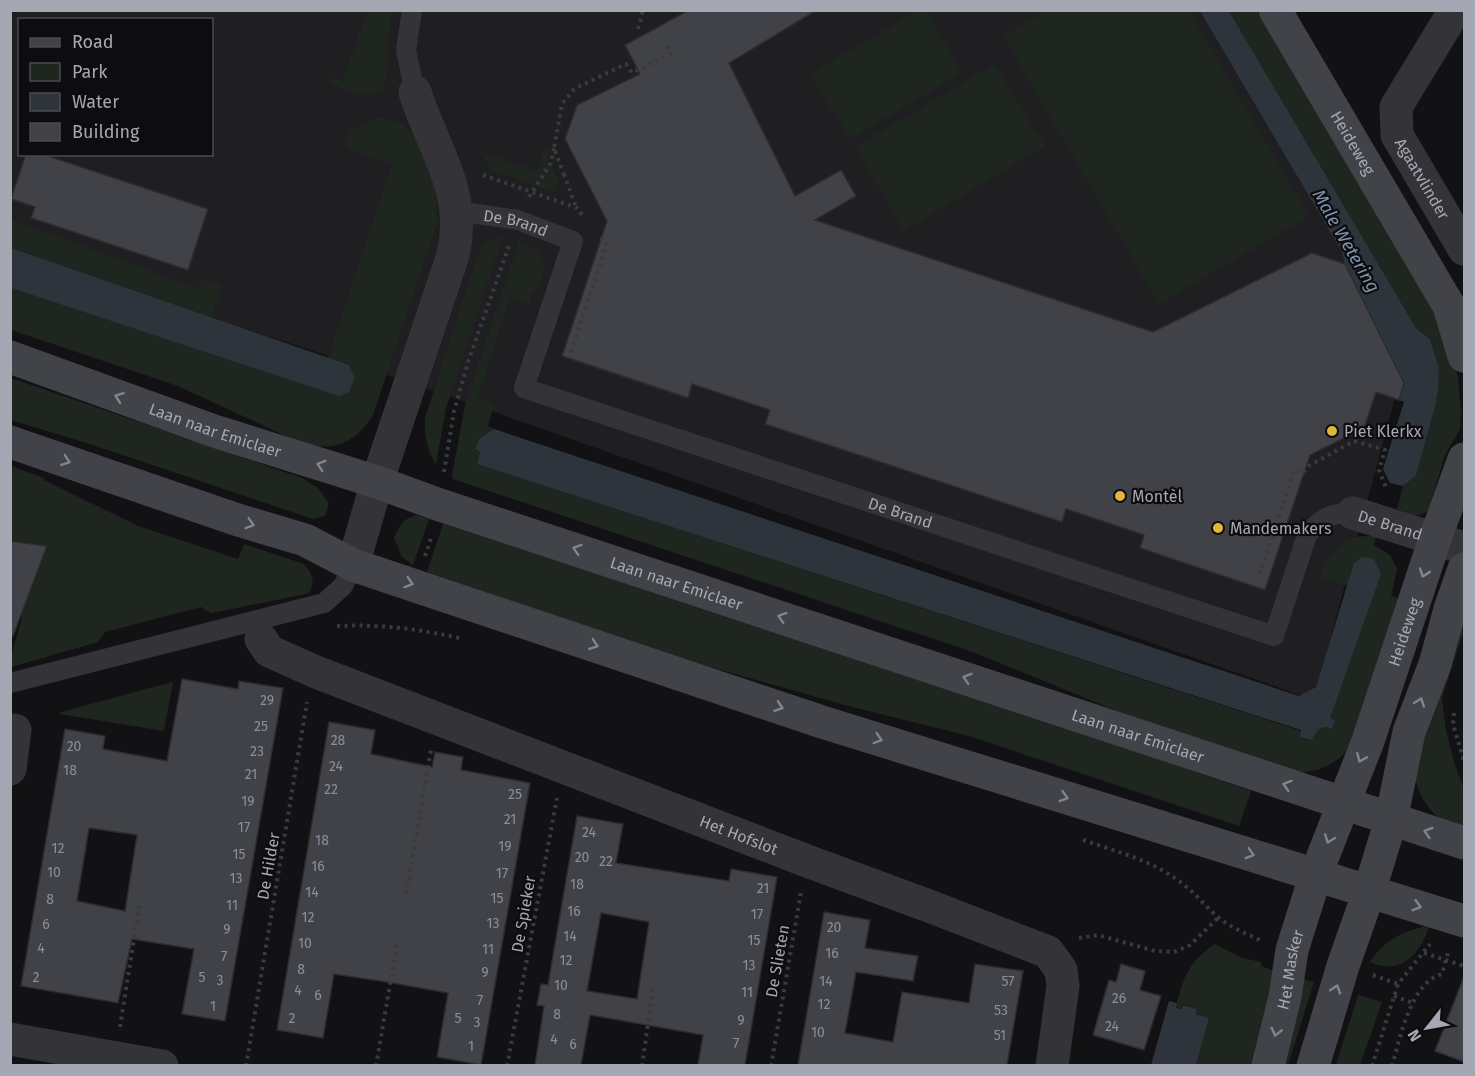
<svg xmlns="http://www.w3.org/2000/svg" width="1475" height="1076" viewBox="0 0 1475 1076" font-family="'Fira Sans',sans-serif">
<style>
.built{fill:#1f1e21;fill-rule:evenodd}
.green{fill:#1f2620}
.water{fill:#2d343b}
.building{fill:#414247;stroke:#2d2c30;stroke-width:1.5;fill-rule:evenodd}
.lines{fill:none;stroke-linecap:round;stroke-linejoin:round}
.path{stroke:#3a3b3f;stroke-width:4;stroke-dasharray:3 4.5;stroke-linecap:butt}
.lane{stroke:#343438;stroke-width:20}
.street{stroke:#343438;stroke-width:33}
.secondary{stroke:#424348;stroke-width:33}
.oneway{stroke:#82858e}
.poi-dot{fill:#e2b63c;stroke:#0d0d0f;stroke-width:2}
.labels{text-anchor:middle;stroke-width:4.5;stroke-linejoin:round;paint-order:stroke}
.number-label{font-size:14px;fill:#8c8e98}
.street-label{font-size:16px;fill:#a5a8b3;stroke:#0d0d0f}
.poi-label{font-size:16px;fill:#a5a8b3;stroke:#0d0d0f;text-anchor:start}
.water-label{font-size:18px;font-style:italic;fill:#7e93ac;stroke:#0d0d0f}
</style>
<rect width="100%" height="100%" fill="#121214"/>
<!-- built -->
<path class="built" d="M11,11h1207l193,327 -97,362 -894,-314 -409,-134zM20,20h192v134h-192z"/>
<!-- green -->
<g class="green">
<path d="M919,10l7,1 36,62 -112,66 -40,-65z"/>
<path d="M367,11h26c-2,9 -4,18 -5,28 -1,21 8,57 -26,56 -10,-1 -22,-8 -32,-12l2,-6 11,4z"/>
<path d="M1046,11h143l120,205 -150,88 -156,-268z"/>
<path d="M1229,11h28l178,302 18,43 5,22 3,34 -1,17 -15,26 -17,56c-11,8 -20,2 -31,-2l6,-23 13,-10 19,-69 3,-16 1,-23 -9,-29 -14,-11z"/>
<path d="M994,64l51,82 -141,85 -49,-84z"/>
<path d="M379,117l23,6 14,16 17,40 3,12 1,33 -64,191c-18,29 -40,37 -72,28l-123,-57 -167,-56v-42l327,107 11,-3 6,-14 -6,-13 -21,-7 64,-194 -41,-13 -6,-8 7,-14z"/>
<path d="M544,149l6,2 -2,7 10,21 -3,14 -64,-23 -12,-19 58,20z"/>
<path d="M10,219l187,69 5,-10 20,7 -10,32 -201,-69z"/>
<path d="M501,237l1,2 -56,169 -10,56c-9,-15 -12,-29 -11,-46l53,-164 11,-13z"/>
<path d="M519,241l19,11 7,15 -6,23 -6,1 -4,12 -19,-6 -32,100 16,6 -6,23 6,3 -15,10 -4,11 5,2 -2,12 823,267 -1,6 10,3 9,-11 6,-2 7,2 -2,-10 24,-156 -6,23 -28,-10c9,-27 26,-42 56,-40l-2,9 16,10 7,14 -6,27 7,2 -47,147c-14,20 -33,28 -57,27l-177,-61 -144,-59 -520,-173 -1,-4 13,-70z"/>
<path d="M11,378l291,100 16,10 11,15 -4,13 -12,3 -220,-74 -82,-25z"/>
<path d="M11,466l33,12v2l94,46 100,33 6,-15 60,20c8,9 12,18 5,29l-8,2 -90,18 -10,-6 -96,25 -7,10 -87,25v-11l11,-38 -1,-1 27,-71 -37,-6z"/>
<path d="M417,515l12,4 -16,46 -11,-8 -8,-19c6,-14 9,-19 23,-23z"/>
<path d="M443,524l453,145 355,122 -12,35 -270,-90 -117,-29 -177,-50 -248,-85z"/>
<path d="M1457,617l7,3v10l-22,68 4,33 9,34 9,24v34l-1,5c-6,-1 -14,-2 -19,-6 -17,-12 -29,-32 -30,-53z"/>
<path d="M173,682l-9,49 -104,-17 1,-2z"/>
<path d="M1429,926c-8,28 -29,50 -59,36 14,-22 34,-32 59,-36z"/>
<path d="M1215,944l27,14 19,4v4l14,5 -16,94h-63l13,-47 -14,-5 2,-4 -14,-5 -2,5 -5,-2c7,-29 13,-46 39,-63z"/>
<path d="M1301,978l13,4 -26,83 -11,1z"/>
<path d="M1358,995l24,7 -22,63h-24z"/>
</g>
<!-- water -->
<g class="water">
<path d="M1200,11h29l187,317 14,11 9,29 -1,23 -3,16 -19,69 -13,10 -13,-3 -7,-14 21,-67 -5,-2 5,-17 -59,-118 -3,-13z"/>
<path d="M11,248l338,117 6,13 -6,14 -10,4 -328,-108z"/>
<path d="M494,429l805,267 17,-9 38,-124 8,-6 12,2 7,15 -51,144 5,3 -3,8 -7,-2 -6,2 -8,11 -11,-3 1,-7 -824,-266 3,-12 -5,-3 4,-10z"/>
<path d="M1169,1001l8,2 -1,5 6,1 1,-4 14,4 -1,5 13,4 -13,47h-45z"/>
</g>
<!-- building -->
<g class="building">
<path d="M689,10h128l-88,53 66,133 46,-26 15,26 -41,24 338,112 159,-79 33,11 59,119 -5,17 -23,-8 -12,36 -54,27 -45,135 -125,-42 4,-13 -78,-26 -4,13 -297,-98 5,-14 -78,-26 -4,14 -126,-42 45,-135 -42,-82 12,-34 63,-31 -15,-29z"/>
<path d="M26,154h16l166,55 -20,61 -157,-52 4,-11 -24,-8z"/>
<path d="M10,541l37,5 -34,90h-3z"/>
<path d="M182,679l56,10 1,-8 44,7 -58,333 -43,-7 12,-65 -62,-10 -14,64 -97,-17 44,-257 40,7 -2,13 64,12zM89,828l48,7 -12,76 -48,-10z"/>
<path d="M329,722l46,8 -4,24 61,13 3,-15 28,5 -2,13 69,13 -49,282 -44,-8 11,-64 -61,-11 -53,-8 -11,64 -46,-8z"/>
<path d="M577,816l46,8 -7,39 113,18 2,-12 46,8 -32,188h-47l5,-30 -113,-20 -9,50h-46l9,-59 -7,-1 4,-21 7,1zM601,913l48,9 -12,77 -50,-8z"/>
<path d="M824,912l46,8 -5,28 53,8 -5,25 -57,-9 -11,61 48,9 9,-50 67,11 6,-39 48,7 -16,94h-209z"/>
<path d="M1121,964l24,7 -5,19 21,6 -17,54 -51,-15 16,-55 7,2z"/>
<path d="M1463,979l1,1v82l-29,-11z"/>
</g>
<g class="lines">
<!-- path -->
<g class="path">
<path d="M638,29l5,-19"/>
<path d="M564,174l12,33"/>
<path d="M483,175l94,33 6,8"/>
<path d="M564,175l-10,-27 8,-44 12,-15 52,-25 6,9 39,-20 -6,-10"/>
<path d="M529,197l22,-34 3,-15"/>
<path d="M571,352l36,-107 -8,-10"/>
<path d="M444,472l10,-61 15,-52 41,-116"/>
<path d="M425,556l7,-21"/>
<path d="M1259,574l3,-5 32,-99 8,3 8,-8 44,-24 31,9 -6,20 8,20"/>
<path d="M337,626c43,-2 84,3 126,13"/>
<path d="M1454,713l-1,11 11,37"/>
<path d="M1083,840c35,12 72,21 101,45 12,9 22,22 34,32 13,11 29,17 44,24"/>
<path d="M406,894l25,-144"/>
<path d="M1079,938l19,-3 57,16 19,1 16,-7 29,-28"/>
<path d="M1424,953l40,13"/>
<path d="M1373,975l25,9"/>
<path d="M1394,996l19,7"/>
<path d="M120,1027l20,-127"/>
<path d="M246,1066l61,-364"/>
<path d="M376,1066l21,-122"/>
<path d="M507,1066l50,-268"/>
<path d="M642,1066l11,-77"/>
<path d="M771,1066l30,-174"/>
<path d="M1372,1066l26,-82 32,-40"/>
<path d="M1392,1066c8,-28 19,-84 50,-92l7,-25"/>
</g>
<!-- lane -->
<g class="lane">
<path d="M412,10l-6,41 9,41"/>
<path id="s1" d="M457,211l61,9 55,21 -49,147 750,248 33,-101c13,-16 25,-23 46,-22"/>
<path d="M10,683l314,-80 19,-17 10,-21"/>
</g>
<!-- street -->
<g class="street">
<path id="s2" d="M1455,10l-59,97 1,28 67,114"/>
<path id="s3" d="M1353,513l111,35"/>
<path d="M353,565l24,-83 76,-227c15,-64 -20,-105 -38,-163"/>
<path id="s4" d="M261,639l8,12 47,21 491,189 122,45 119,46 13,18 2,16 -11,80"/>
<path d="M10,769l5,-39"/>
<path d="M10,1039l152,27"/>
</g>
<!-- secondary -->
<g class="secondary">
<path id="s5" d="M1275,10l174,296 15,18"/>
<path d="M1449,306l15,50"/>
<path id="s6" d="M10,357l204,74 163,51 60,22 1027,339"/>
<path d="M10,442l228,78 67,20 48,25 469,157 642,199"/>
<path id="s7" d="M1268,1066l17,-69 7,-47 24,-76 52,-133 67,-202 29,-80"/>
<path d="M1313,1066l30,-100 26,-74 22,-72 18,-88 26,-68 15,-55 14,-40"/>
</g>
</g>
<!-- one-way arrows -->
<defs><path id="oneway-chevron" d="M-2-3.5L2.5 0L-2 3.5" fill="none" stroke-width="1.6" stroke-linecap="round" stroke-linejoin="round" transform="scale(1.5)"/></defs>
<g class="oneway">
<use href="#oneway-chevron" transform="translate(119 397) rotate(-160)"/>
<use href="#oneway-chevron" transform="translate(66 461) rotate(19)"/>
<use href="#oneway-chevron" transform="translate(321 465) rotate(-163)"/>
<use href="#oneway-chevron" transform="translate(250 524) rotate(17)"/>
<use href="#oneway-chevron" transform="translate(577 549) rotate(-162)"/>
<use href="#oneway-chevron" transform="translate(1424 573) rotate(109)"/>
<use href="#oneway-chevron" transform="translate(409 583) rotate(18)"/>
<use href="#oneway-chevron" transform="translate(782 617) rotate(-162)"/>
<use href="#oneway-chevron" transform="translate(594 645) rotate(19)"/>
<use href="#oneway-chevron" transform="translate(967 678) rotate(-162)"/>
<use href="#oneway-chevron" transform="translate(1420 702) rotate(-70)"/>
<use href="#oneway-chevron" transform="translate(779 707) rotate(19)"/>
<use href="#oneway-chevron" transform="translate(878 739) rotate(17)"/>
<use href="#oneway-chevron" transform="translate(1361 758) rotate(112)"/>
<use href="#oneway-chevron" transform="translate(1287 785) rotate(-162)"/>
<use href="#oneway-chevron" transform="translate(1064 797) rotate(17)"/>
<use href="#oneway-chevron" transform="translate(1428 832) rotate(-163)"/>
<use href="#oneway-chevron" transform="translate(1329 839) rotate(111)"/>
<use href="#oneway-chevron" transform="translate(1250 854) rotate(17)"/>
<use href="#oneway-chevron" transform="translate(1417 906) rotate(16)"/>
<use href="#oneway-chevron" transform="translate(1336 989) rotate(-72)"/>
<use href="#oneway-chevron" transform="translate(1276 1032) rotate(104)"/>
</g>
<!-- markers -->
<g class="poi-dot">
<circle cx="1332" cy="431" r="6"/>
<circle cx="1120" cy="496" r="6"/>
<circle cx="1218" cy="528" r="6"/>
</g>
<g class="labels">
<!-- number labels -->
<g class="number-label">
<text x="267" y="705">29</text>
<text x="261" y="731">25</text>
<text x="338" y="745">28</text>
<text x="74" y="751">20</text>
<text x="257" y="756">23</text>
<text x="336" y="771">24</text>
<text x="70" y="775">18</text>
<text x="251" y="779">21</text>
<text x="331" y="794">22</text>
<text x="515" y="799">25</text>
<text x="248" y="806">19</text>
<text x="510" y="824">21</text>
<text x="244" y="832">17</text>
<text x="589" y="837">24</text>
<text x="322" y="845">18</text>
<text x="505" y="851">19</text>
<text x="58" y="853">12</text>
<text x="239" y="859">15</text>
<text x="582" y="862">20</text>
<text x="606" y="866">22</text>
<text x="318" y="871">16</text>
<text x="54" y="877">10</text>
<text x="502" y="878">17</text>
<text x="236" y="883">13</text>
<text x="577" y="889">18</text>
<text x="763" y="893">21</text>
<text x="312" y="897">14</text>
<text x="497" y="903">15</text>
<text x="50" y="904">8</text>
<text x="232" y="910">11</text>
<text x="574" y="916">16</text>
<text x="757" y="919">17</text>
<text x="308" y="922">12</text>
<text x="493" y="928">13</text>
<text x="46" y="929">6</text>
<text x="834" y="932">20</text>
<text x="227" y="934">9</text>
<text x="570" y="941">14</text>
<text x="754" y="945">15</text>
<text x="305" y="948">10</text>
<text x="41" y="953">4</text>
<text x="488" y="954">11</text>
<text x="832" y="958">16</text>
<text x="224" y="961">7</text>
<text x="566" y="965">12</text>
<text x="749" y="970">13</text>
<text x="301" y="974">8</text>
<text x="485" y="977">9</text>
<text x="36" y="982">2</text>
<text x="202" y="982">5</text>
<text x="220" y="985">3</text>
<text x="826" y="986">14</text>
<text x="1008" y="986">57</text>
<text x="561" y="990">10</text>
<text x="298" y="995">4</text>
<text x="747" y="997">11</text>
<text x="318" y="1000">6</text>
<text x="1119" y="1003">26</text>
<text x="480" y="1005">7</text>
<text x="824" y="1009">12</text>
<text x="213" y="1011">1</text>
<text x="1001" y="1015">53</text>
<text x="557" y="1019">8</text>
<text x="292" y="1023">2</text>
<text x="458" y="1023">5</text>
<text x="741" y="1025">9</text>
<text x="477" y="1027">3</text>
<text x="1112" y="1031">24</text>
<text x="818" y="1037">10</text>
<text x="1000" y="1040">51</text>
<text x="554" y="1044">4</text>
<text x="736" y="1048">7</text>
<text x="573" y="1049">6</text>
<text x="471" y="1051">1</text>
</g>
<!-- street labels -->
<g class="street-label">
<text dy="6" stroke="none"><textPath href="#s5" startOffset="154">Heideweg</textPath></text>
<text dy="6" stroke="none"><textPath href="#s2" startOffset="192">Agaatvlinder</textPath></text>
<text dy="6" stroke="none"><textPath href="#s1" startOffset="60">De Brand</textPath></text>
<text dy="6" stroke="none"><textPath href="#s6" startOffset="218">Laan naar Emiclaer</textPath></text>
<text dy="6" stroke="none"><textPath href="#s1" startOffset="672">De Brand</textPath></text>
<text dy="6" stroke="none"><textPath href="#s3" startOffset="39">De Brand</textPath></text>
<text dy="6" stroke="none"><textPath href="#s6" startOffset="704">Laan naar Emiclaer</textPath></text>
<text dy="6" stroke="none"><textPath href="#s7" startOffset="456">Heideweg</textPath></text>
<text dy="6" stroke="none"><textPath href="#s6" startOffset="1190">Laan naar Emiclaer</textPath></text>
<text dy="6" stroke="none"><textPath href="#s4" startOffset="519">Het Hofslot</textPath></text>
<text transform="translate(268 866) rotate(-80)" y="6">De Hilder</text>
<text transform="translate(523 914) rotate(-80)" y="6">De Spieker</text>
<text transform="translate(777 961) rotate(-80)" y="6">De Slieten</text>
<text dy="6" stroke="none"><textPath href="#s7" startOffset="99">Het Masker</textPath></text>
</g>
<!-- poi labels -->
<g class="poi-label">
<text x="1344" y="437">Piet Klerkx</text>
<text x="1132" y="502">Montèl</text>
<text x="1230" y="534">Mandemakers</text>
</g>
<!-- water labels -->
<g class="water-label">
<text transform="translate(1346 241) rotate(60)" y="6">Male Wetering</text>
</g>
</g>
<!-- border -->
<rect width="1475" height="1076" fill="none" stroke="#a5a8b3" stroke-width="24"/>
<!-- legend -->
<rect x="18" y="18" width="195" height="138" fill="#0d0d0f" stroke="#4a4b51" stroke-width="1.5"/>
<rect x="30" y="38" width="30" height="9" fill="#424348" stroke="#4a4b51" stroke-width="1.5"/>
<text x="72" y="48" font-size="18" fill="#a5a8b3">Road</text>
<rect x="30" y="63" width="30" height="18" fill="#1f2620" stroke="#4a4b51" stroke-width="1.5"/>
<text x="72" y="78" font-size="18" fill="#a5a8b3">Park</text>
<rect x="30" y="93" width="30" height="18" fill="#2d343b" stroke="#4a4b51" stroke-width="1.5"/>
<text x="72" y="108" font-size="18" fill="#a5a8b3">Water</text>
<rect x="30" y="123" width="30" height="18" fill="#414247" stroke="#4a4b51" stroke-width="1.5"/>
<text x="72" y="138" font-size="18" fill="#a5a8b3">Building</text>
<!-- north arrow -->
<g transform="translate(1427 1028) rotate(239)" stroke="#0d0d0f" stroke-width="4.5" paint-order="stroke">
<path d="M0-4.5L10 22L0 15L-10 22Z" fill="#a5a8b3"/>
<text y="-9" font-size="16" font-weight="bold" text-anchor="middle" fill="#a5a8b3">N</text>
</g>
</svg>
